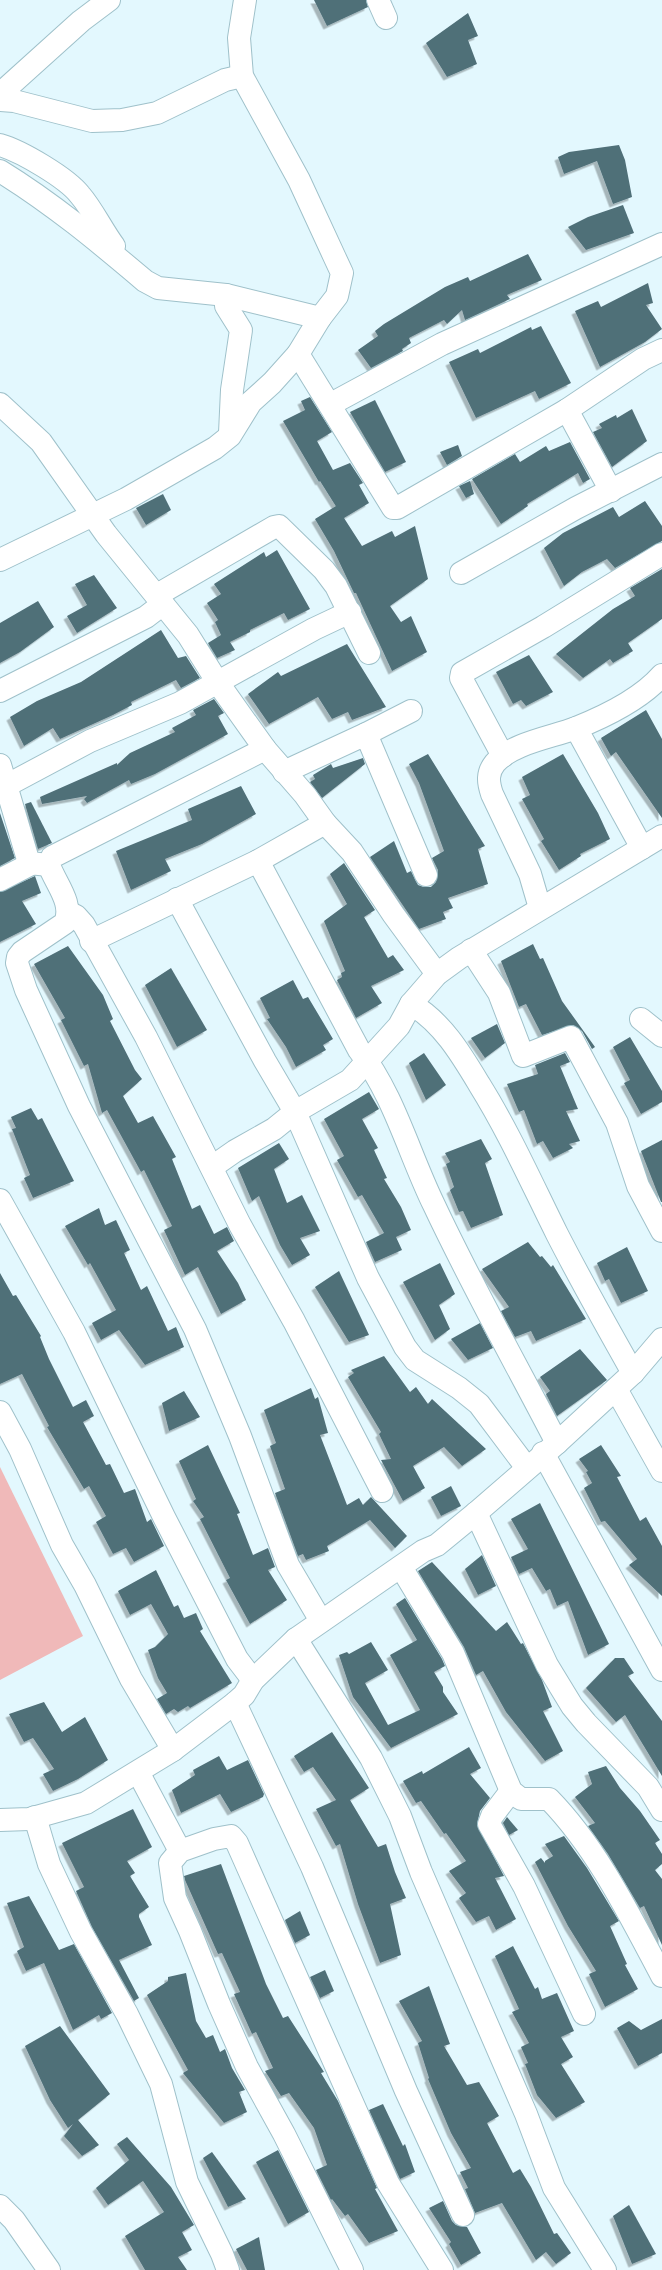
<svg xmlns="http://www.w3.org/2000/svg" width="662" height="2270" viewBox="0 0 662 2270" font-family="'Noto Serif',serif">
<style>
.green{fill:#f0b9b9}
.building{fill:#506f78;filter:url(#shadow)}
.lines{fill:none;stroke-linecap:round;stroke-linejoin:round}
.minor-casing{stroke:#9fc1ca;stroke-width:24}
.minor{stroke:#fff;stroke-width:22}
</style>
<defs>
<filter id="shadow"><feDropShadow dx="-3.5" dy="3.5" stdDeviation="0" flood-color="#0004"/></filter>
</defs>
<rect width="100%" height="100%" fill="#e3f8fe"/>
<!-- green -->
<path class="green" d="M0,1467l83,169 -83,44z"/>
<!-- building -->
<g class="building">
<path d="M314,0h52l2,7 -41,19z"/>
<path d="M468,13l10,23 -10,4 9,24 -30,13 -21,-34z"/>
<path d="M619,145l6,15 7,37 -19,7 -16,-43 -33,13 -6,-17 11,-5z"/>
<path d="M623,205l11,28 -48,17 -18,-23 20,-10z"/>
<path d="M528,254l14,26 -35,15 3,4 -45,21 -3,-10 -15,14 -3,-4 -35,18 2,5 -9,6 1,2 -32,17 -13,-18 20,-14 -3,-5 9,-7 61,-37 23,-10 2,4z"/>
<path d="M648,283l5,20 -7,2 16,24 -17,13 -45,25 -25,-56 23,-10 3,6z"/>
<path d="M541,326l30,57 -32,16 -4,-8 -59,27 -27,-56 29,-13 2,4 51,-26 1,3z"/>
<path d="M310,397l22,35 -15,9 16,29 17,-7 13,20 -4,2 10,18 -25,15 18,28 30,-15 3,6 20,-11 13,53 -38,27 11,16 10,-6 16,36 -35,19 -36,-78h-2l-20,-42 -19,-32 21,-13 1,2 -17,-27 -1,1 -36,-61 22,-11 -4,-9z"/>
<path d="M375,400l31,62 -21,10 -35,-60z"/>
<path d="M632,409l15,32 -35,26 -19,-35 9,-4 -3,-4 17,-9 1,3z"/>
<path d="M570,442l20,37 -7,4 -5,-10 -51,31 1,2 -27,18 -29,-45 43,-25 5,8 26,-16 3,5z"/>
<path d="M458,445l4,11 -15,9 -7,-13z"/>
<path d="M470,481l4,13 -8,4 -7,-12z"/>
<path d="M163,494l8,16 -25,15 -10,-17z"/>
<path d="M645,501l17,25v15l-47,27 -8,-9 -25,13 -18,14 -20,-38 19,-15 50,-26 6,10z"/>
<path d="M277,550l33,59 -22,11 -4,-7 -34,17v2l-20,10 5,8 -18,8 -9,-15 13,-8 -6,-13 3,-2 -11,-17 14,-9 -7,-10 50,-32 2,5z"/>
<path d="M662,569v50l-34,24 5,8 -20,12 -3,-4 -27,19 -27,-24 57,-45 22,-13 -5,-8z"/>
<path d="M94,575l23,33 -40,25 -10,-17 20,-11 -12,-21z"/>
<path d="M38,601l16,26 -34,25 -20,11v-40z"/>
<path d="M161,630l17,28 8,-2 14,22 -19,10 -5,-8 -45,22 1,3 -19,10 -53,24 -7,-11 -29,18 -14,-29 27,-16 44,-19z"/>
<path d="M347,644l39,63 -34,13 -4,-8 -16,7 -14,-22 -49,27 -21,-30 30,-22 3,4z"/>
<path d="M529,655l24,37 -27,14 -5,-6 -8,4 -17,-32z"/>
<path d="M214,699l10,14 -6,3 10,18 -73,40 -24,10 -2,-4 -42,23 -3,-4 3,-3 -45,8 -2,-7 77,-34v2l13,-12 45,-21 -3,-4 24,-13 -3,-5z"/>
<path d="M646,710l16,29v79l-46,-66 -5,4 -10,-18z"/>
<path d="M428,754l57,92 -7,3 10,35 -40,14 5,10 -10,4 3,7 -27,10 -49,-72 24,-16 13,32 4,-2 7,14 6,2h7l5,-5 2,-12 -6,-12 12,-7 -25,-68 -10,-19z"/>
<path d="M563,754l35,59 12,26 -30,15 1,2 -22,14 -18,-29 3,-2 -22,-40 8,-4 -8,-18z"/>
<path d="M363,758l2,6 -43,34 -12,-16 5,-3 -2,-4 18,-11 2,4z"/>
<path d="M241,786l15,28 -54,30 -37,15 6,12 -40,19 -15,-39 76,-31 -4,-11z"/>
<path d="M31,802l21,41 -14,6 -13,-45z"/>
<path d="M0,813l15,45 -15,8z"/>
<path d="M344,863l31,47 -11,7 24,41 5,-3 11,15 -33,16 11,17 -26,15 -19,-38 5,-3 -1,-4 4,-2 -21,-50 23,-17 -17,-30z"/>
<path d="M35,876l6,17 -19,8 14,23 -36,18v-50z"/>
<path d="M533,944l7,15 3,-1 19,43 33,46 -3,2 -10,-18 -9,-6 -31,10 -16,-31 -7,3 -18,-46z"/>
<path d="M68,946l35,49 10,24 -3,2 25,49 7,9 -19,17 15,27 15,-7 23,41 -4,2 20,50 8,-4 14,29 13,-7 7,14 -17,10 21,32 8,17 -25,14 -23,-47 -13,8 -21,-45 8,-4 -28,-56 -3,2 -34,-62 -5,3 -14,-49 -4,2 -23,-46 4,-2 -31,-54z"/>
<path d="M171,968l36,62 -30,17 -32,-62z"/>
<path d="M293,980l10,19 5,-2 25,42 -10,6 3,5 -30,17 -10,-20 -19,-28 3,-1 -10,-20z"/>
<path d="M497,1024l8,19 -20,15 -14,-20z"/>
<path d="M630,1037l32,54v11l-21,12 -17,-31 6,-3 -17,-33z"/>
<path d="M424,1053l22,32 -20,15 -17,-37z"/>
<path d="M565,1053l5,9 -10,4 18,43 -12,2 14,30 -11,3 4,4 -20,10 -10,-17 -6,3 -13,-34 -5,2 -12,-28 31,-10 -3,-9z"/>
<path d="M369,1092l10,17 -17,10 16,29 -4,2 13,28 -3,1 17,28 10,23 -15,7 6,13 -27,12 -9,-20 18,-9 -22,-38 -4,2 -21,-37 7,-4 -20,-37z"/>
<path d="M31,1108l7,12 4,-2 32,63 -41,17 -9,-20 6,-3 -18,-46 4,-1 -5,-11z"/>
<path d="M481,1139l11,20 -7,4 18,52 -32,13 -8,-17 -4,1 -9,-22 4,-3 -8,-23 4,-2 -5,-9z"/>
<path d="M662,1140v62h-1l-20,-51z"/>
<path d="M279,1143l10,16 -15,10 13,34 15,-8 18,36 -20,7 10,17 -18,10 -12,-20 -21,-49 -7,5 -14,-33z"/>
<path d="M99,1208l6,17 11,-5 14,30 -6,3 17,37 6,-4 21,45 8,-4 8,20 -39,18 -26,-35 -18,10 -9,-17 24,-13 -26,-47 -2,2 -23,-39z"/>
<path d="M528,1242l12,15 2,-1 9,11 2,-2 33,54 -50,22 -5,-10 -16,6 -14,-26 8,-4 -27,-38z"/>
<path d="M627,1247l21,44 -27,12 -12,-24 -4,2 -8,-18z"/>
<path d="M440,1263l15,31 -16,11 11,24 -15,11 -32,-58z"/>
<path d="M339,1271l30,64 -20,7 -34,-55z"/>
<path d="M0,1273l13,23 3,-1 25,41 -1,1 9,22 24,48 13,-7 8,16 -11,6 23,43 4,-1 14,29 11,-4 12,33 4,-3 13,27 -30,16 -8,-14 -13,6 -17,-32 10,-6 -17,-30 -5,3 -37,-62 2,-1 -27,-52 -22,10z"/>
<path d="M480,1323l13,25 -25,12 -17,-21z"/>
<path d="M580,1349l27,31 -50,36 -11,-22 4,-3 -10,-14z"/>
<path d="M384,1356l26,36 6,-5 12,17 4,-5 54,50 -24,17 -18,-19 -31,19 12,22 -22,13 -22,-41 10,-1 -12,-25 2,-2 -33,-55 6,-4 -3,-3z"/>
<path d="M311,1388l4,11 3,-2 10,36 -8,2 27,70 12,-7 4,7 8,-8 36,39 -12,12 -25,-28 -43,26 2,5 -23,9 -3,-6 -5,2 -23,-63 10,-4 -15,-43 6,-3 -12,-33z"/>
<path d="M184,1391l16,26 -31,14 -7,-28z"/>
<path d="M208,1445l32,68 -3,1 16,41 15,-7 7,19 -7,3 19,30 -37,24 -24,-44 4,-2 -30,-59 4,-2 -11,-16 3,-2 -17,-38z"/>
<path d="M601,1445l20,31 -4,1 23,44 6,-4 16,29v50l-33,-31 8,-6 -32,-38 -4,1 -17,-34 8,-5 -6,-11 2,-1 -9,-12z"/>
<path d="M451,1486l10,20 -20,10 -10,-19z"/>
<path d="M540,1503l69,141 -21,11 -20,-54 -11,5 -7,-17 -4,2 -14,-23 -13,6 -8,-17 17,-8 -17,-30z"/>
<path d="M482,1555l14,31 -18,9 -13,-26z"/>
<path d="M432,1562l64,69 11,-9 14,22 2,-1 19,37 10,27 -9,4 20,40 -18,10 -39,-49 -23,-41 -7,4 -12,-28 -46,-76z"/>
<path d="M156,1570l18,37 4,-2 6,13 12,-5 7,16 -3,2 32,52 -42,25 -2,-2 -10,6 -4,-3 -8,5 -9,-15 10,-6 -9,-15 -10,-28 7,-3 13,-13 -17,-30 -21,11 -12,-24z"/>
<path d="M405,1598l37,61 3,7 -11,6 9,15v5l15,22 -67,34 -38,-51 -14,-42 8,-3 2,2 22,-12 17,28 -23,13 23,42 32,-15 -30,-55 27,-15 -21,-36z"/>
<path d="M615,1658h9l10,15 -6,3 34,45v55l-37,-61 -9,7 -30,-34z"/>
<path d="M44,1702l18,30 23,-15 23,43 -30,19 -25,12 -10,-17 11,-5 -21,-31 -9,4 -15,-28z"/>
<path d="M332,1732l37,56 -19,12 28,47 8,-3 9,28 11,26 -16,6 11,51 -21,8 -22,-59 -18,-60 -4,2 -20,-37 20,-9 -23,-33 -9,5 -10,-16z"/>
<path d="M469,1747l12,21 -11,6 20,24 -10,13 -3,14 27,51 -9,2 21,41 -20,11 -7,-14 -13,6 -17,-24 7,-5 -17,-22 17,-10 -20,-28 -2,1 -23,-33 -5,2 -13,-22 19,-10 1,3z"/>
<path d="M219,1756l8,14 21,-10 16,34 -1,3 -32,15 -11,-18 -39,19 -9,-23 23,-15 -2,-5z"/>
<path d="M606,1766l14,22 20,23 20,29 -5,3 7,11v10l-7,6 7,9v66l-18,-39 -4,2 -32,-54 -20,-28 7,-3 -20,-26 17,-13 -4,-12z"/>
<path d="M133,1809l19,38 -25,14 8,12 -5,3 19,31 -10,7v3l13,28 -33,15 20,38 -5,3 -42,-74 -16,-36 8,-4 -22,-44z"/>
<path d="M507,1817l11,13 -9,5 -6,-12z"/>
<path d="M564,1836l23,32 32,53 -9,5 17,38 -2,1 13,24 -33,18 -16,-33 7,-3 -28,-45 -33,-64 6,-4 4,5v-2l8,-5 -8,-12z"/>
<path d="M221,1864l45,120 17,34 5,-2 36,56 -3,1 17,28 39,87 -2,1 23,42 -29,12 -21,-29 -3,2 -13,-17 -1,1 -15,-30 11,-5 -13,-37 -25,-35 -8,3 -16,-25 8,-3 -17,-36 -4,2 -18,-40 6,-2 -18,-39 -4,1 -33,-74 -1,-4z"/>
<path d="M29,1896l30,54 15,-6 38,69 -11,6 -2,-4 -26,15 -29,-67 -18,8 -9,-20 7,-4 -17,-44z"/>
<path d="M300,1911l10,24 -15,8 -10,-23z"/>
<path d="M513,1946l22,43 3,-2 4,12 15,-6 17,38 -13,6 12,20 -12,7 24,38 -29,16 -19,-23 -12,-31 3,-1 -7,-16 8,-4 -17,-31 7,-3 -24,-53z"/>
<path d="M325,1970l9,21 -14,7 -10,-21z"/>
<path d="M186,1973l10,48 10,17 7,-3 7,17 5,-3 7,19 13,22 -6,2 8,20 -23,11 -41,-50 5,-3 -41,-75 21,-14v-4z"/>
<path d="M429,1986l21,58 -6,2 23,39 12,-3 20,34 -12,7 26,50 7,-4 11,18 23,47 3,-1 14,20 -15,11 -10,-12 -10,8 -34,-57 -27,10 -10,-24 3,-1 -8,-16 11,-4 -20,-35 -23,-54 1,-1 -11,-35 4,-2 -23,-40z"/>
<path d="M662,2019v34l-24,13 -21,-38 12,-7 12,9z"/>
<path d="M60,2026l50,68 -32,26 21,25 -17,11 -18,-20 9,-12 -5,4 -18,-28 -25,-54z"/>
<path d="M383,2104l20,42 2,-2 10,28 -15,7 -31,-69z"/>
<path d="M127,2137l44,50 23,38 -12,7 10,18 -14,7 9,13h-42l-20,-34 39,-24 -21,-31 -35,24 -12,-17 33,-28 -12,-16z"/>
<path d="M278,2150l31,62 -21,12 -32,-62z"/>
<path d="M212,2152l34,47 -18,8 -25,-49z"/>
<path d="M443,2201l9,20 4,4 11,2 14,26 -20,12 -12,-21 2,-2 -22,-34z"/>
<path d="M629,2205l27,49 -24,10 -19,-48z"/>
<path d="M259,2237l6,33h-18l-11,-21z"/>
</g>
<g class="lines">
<defs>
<g id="minor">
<path d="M378,0l8,18"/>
<path d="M0,94l81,-73 28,-21"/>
<path d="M0,100l14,1 78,20 30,-1 35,-7 68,-33 17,-4"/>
<path d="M0,145c21,6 67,33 80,50 13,15 22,35 34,51"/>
<path d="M0,171c52,32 99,71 145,110l13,7 68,7 94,23"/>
<path d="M226,295v11l15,24 -9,60 -2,43"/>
<path d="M298,354l95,154h4l170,-98 76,-51 19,-9"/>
<path d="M0,404l41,38 65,92 82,101 30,48 47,66 40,46 20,28 27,29 41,62 44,60"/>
<path d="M331,404l111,-60 220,-100"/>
<path d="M567,410l44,81"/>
<path d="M0,560l126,-61 89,-51 15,-12 21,-34 21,-19 26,-29 22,-36 17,-22 5,-23 -7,-15 -36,-78 -57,-104 -3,-38 6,-38"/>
<path d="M461,573l115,-65 86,-44"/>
<path d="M157,595l117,-68 5,-1 45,44 12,16 33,67"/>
<path d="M0,691l146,-74 17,-13"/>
<path d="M576,728l66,120"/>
<path d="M366,734l45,-23"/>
<path d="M265,749l-213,108 -3,8c6,18 25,38 16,58l-43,29 -4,5 -1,6 9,27 53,116 116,223 45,107 48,129 33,56"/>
<path d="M503,756l-42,-78 1,-5 81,-46 119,-73"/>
<path d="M0,765l29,98 20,2"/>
<path d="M284,772l82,-38 60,141"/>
<path d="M0,789l90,-48 90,-38 134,-74 36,-17"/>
<path d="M258,861l67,-38"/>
<path d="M0,880l31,-16"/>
<path d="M177,899l88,162 30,51 73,166 37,69 10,13 44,28 20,16 48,64"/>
<path d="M540,908l-10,-34 -38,-80c-4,-12 -5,-21 3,-31 17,-20 58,-26 81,-35 30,-12 65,-29 86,-53"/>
<path d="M68,912l8,4 8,9 62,112 94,188 54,96 88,170"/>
<path d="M91,941l167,-80 101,189c35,45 50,104 75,155 38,81 82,159 123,238"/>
<path d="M471,950l28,43 24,63 48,-19 46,86 21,63 24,45"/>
<path d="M411,1004c31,18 50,50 68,80 30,48 53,100 78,150 24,47 50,93 76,139"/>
<path d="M641,1019l21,17"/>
<path d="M212,1167l23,-16 39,-22 21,-17 55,-32 49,-54 12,-22 26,-30 22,-16 203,-122"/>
<path d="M0,1200l74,132 90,185 73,142 16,21"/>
<path d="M616,1389l46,82"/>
<path d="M0,1412l20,37 42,96 23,40 46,94 42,71"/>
<path d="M543,1453l119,217"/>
<path d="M476,1513l71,152 25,41 14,17 62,64 14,23"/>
<path d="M401,1567l52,86 58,138 10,8h28c48,49 81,117 113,177"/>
<path d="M296,1639l75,119 29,58 21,56 105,242 28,74 51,82"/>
<path d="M235,1703l77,164 94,224 57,124"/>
<path d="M138,1772l42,79"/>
<path d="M511,1791l-19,25 -3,8 35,62 60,128"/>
<path d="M35,1817l14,47 32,68 46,82 34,70 26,98 35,72 6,16"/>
<path d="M0,1820l29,-1 57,-16 87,-53 62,-47 9,-8 9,-15 43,-41 127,-88 14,-6 39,-32 81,-70 76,-70 29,-34"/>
<path d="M0,2206l14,14 35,50"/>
<path d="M352,2270l-68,-136 -37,-67 -28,-63 -29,-73 -15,-33 -5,-35 10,-12 34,-12 17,-3 6,7 151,340 54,87"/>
</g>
</defs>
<!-- minor casing -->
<use href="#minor" class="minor-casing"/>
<!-- minor -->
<use href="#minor" class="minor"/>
</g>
</svg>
